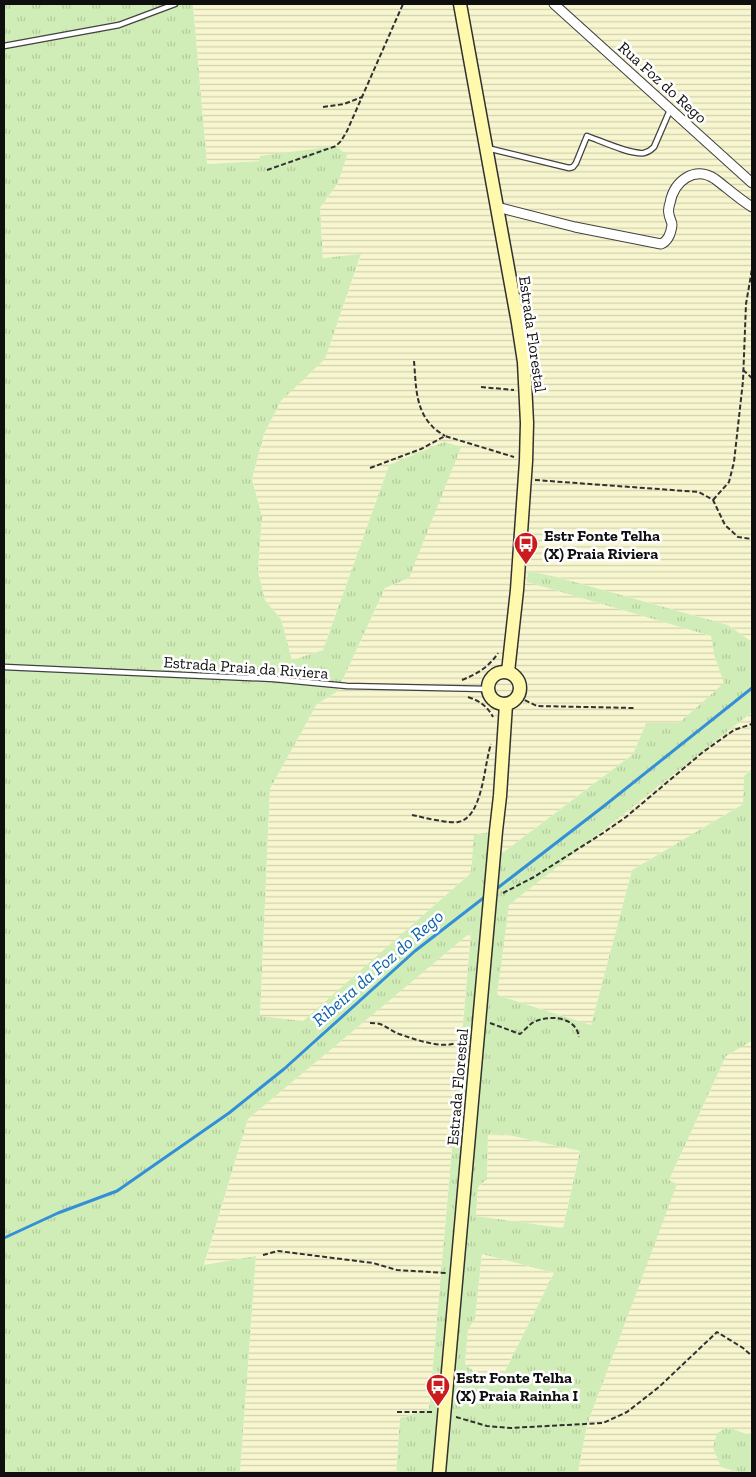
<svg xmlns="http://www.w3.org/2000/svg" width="756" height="1477" viewBox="0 0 756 1477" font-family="'Zilla Slab',serif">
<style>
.farmland{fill:url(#farmland-rules)}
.grass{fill:url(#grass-tufts);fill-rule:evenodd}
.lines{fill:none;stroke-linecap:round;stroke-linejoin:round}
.stream{stroke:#3390d8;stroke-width:3}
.service-casing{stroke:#424242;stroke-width:7}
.minor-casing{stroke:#424242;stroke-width:11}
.secondary-casing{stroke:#313131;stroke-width:15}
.path{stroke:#313131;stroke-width:2;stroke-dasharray:5 2.5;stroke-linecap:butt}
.service{stroke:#fff;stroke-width:4.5}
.minor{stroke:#fff;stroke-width:9}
.secondary{stroke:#fff9ad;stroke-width:12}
.labels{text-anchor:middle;stroke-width:5;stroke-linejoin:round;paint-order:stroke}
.street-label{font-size:16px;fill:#0f0f0f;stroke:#fff}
.poi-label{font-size:16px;font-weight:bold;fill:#0f0f0f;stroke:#fff;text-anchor:start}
.water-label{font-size:18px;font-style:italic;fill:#0d61ac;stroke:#fff}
</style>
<defs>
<pattern id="farmland-rules" width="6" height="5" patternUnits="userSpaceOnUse" patternTransform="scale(1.25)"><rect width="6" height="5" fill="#f8f6cf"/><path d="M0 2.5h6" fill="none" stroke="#d3d2b1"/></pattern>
<pattern id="grass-tufts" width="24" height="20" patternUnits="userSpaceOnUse" patternTransform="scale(1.25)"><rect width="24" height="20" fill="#d1edb7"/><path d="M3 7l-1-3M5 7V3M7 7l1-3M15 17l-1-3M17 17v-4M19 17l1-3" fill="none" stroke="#b2ca9c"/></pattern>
</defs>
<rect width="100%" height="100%" fill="#fffdf2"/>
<!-- farmland -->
<g class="farmland">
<path d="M193,4h559v638l-24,-17 -171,-48 -29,-6v11l183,54 3,19 11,28 -46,40h-33l-13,31 -128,97 -34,22 -168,149 -43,-5 10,-228 47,-85 20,-12 48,-104 24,-10 -20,-113 -66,185 -31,10 -11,-41 -16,-19 -7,-29 4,-55 -10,-37 12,-45 17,-33 44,-43 36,-103 -38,3 -3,-50 18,-25 -79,-22 -52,3z"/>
<path d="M752,712v56l-7,6 -2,30 -111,66 -41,155 -94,-30 11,-90z"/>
<path d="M471,931l-42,478 -29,9 -4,55h-156l16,-217 -52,10 44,-147z"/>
<path d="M752,1041v392l-6,1 -25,33 19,6h-162l9,-48 89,-241 -7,-4 57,-124z"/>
<path d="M503,1134l77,17 -17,77 -87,-12 2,-29 9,-8 1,-44z"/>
<path d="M482,1254l72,19 -52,104 -25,-3 -12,-10 3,-35 7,-12z"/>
</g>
<!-- grass -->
<g class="grass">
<path d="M4,4h189l14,160 52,-3 1,-5 76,-10 11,9 -9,28 -18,25 3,50 38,-4 -36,105 -44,42 -17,33 -12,45 10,37 -4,55 7,29 16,19 11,41 31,-10 66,-185 55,-23 17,5 -52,131 -24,10 -48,104 -20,12 -47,85 -10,227 43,5 168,-148 3,-38 22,-4 -2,27 11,-7 128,-97 13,-31h33l45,-40 -10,-28 -3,-19 -184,-54 1,-11 29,6 171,48 24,17v70l-243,193 -12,90 94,30 41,-155 111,-66 1,-28 8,-8v273l-26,15 -57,124 8,4 -90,241 -9,48h-182l4,-55 29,-9 42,-477 -223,187 -44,146 52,-9 -16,217h-236zM503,1134l77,17 -17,77 -87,-12 2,-29 9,-8 1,-44zM482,1254l72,19 -52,104 -25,-3 -12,-10 3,-34 7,-12z"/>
<path d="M728,1427l18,7 6,-1v40h-12l-19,-6 -8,-19 4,-15z"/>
</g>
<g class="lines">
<!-- stream -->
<g class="stream">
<path d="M495,890l109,-84 148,-118"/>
<path d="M4,1238l54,-25 59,-22 112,-78 55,-44 131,-118 71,-55"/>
</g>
<defs>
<g id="service">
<path d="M4,46l115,-21 56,-21"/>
<path d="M487,148l82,20 4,-1 3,-4 11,-27c14,5 44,19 57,17 4,-1 7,-3 10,-6l16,-37"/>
<path d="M4,667l270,12 73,7 140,3"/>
</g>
<g id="minor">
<path d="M554,4l198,179"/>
<path d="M497,207l78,20 86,17c7,-3 10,-11 11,-19 0,-4 -3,-7 -3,-11 -1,-3 0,-8 1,-11 4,-22 25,-38 45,-24 12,9 24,20 37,28"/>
</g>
<g id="secondary">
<path d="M460,4l58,319 6,39 3,61 -1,38 -9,129 -9,82"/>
<circle cx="504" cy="688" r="16"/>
<path d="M439,1473l57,-642 4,-35 6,-92"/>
</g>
</defs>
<!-- service casing -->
<use href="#service" class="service-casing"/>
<!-- minor casing -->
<use href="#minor" class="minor-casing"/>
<!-- secondary casing -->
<use href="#secondary" class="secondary-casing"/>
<!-- path -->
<g class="path">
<path d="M323,107l21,-3 18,-7"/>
<path d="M267,170l69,-24 5,-5 6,-10 56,-127"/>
<path d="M414,361c2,23 1,48 18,65 3,4 9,7 13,10"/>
<path d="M743,370l9,8"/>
<path d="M481,387l33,3"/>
<path d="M370,468l51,-19 24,-13 69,21"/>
<path d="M535,480l164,12 14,8 12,25 13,12 14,2"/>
<path d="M713,500l16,-18 5,-20 9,-81 3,-77 6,-35"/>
<path d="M462,680c15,-6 27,-13 36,-27"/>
<path d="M468,697c12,4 19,9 25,20"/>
<path d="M518,697l19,9 97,2"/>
<path d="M412,815c9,2 39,9 46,7 25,-4 26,-58 33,-78"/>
<path d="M503,893l31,-16 69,-44 23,-16 77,-65 31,-22 18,-6"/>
<path d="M370,1023c16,0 16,6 29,11 15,5 42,15 57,9 4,-1 6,-4 9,-7"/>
<path d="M490,1023l30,11c4,-3 8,-8 12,-11 16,-9 44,-7 47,14"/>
<path d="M263,1255l15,-4 95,12 24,7 49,3"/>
<path d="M397,1412h35"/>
<path d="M456,1417l31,9 23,2 93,-5 24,-11 32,-25 58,-55 26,16 9,8"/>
</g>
<!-- service -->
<use href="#service" class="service"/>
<!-- minor -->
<use href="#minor" class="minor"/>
<!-- secondary -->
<use href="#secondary" class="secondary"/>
</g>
<!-- icons -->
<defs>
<symbol id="bus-pin" viewBox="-11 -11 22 30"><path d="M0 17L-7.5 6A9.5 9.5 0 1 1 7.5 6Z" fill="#cc1b1d" stroke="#fff"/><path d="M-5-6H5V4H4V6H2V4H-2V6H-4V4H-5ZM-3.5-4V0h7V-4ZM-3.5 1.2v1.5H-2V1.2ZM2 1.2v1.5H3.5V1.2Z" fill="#fff"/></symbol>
</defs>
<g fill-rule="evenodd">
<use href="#bus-pin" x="512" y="530" width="28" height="38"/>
<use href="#bus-pin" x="424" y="1372" width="28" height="38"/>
</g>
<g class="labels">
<!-- street labels -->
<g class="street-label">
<text transform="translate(663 82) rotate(42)" y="6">Rua Foz do Rego</text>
<text transform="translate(533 334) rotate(82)" y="6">Estrada Florestal</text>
<text transform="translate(246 667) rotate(4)" y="6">Estrada Praia da Riviera</text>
<text transform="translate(457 1087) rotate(-85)" y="6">Estrada Florestal</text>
</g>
<!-- poi labels -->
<g class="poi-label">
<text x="544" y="541">Estr Fonte Telha<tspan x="544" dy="18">(X) Praia Riviera</tspan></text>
<text x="456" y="1383">Estr Fonte Telha<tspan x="456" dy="18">(X) Praia Rainha I</tspan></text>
</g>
<!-- water labels -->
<g class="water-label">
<text transform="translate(378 968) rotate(-41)" y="6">Ribeira da Foz do Rego</text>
</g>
</g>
<!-- border -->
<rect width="756" height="1477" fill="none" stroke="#0f0f0f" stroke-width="10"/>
</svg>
